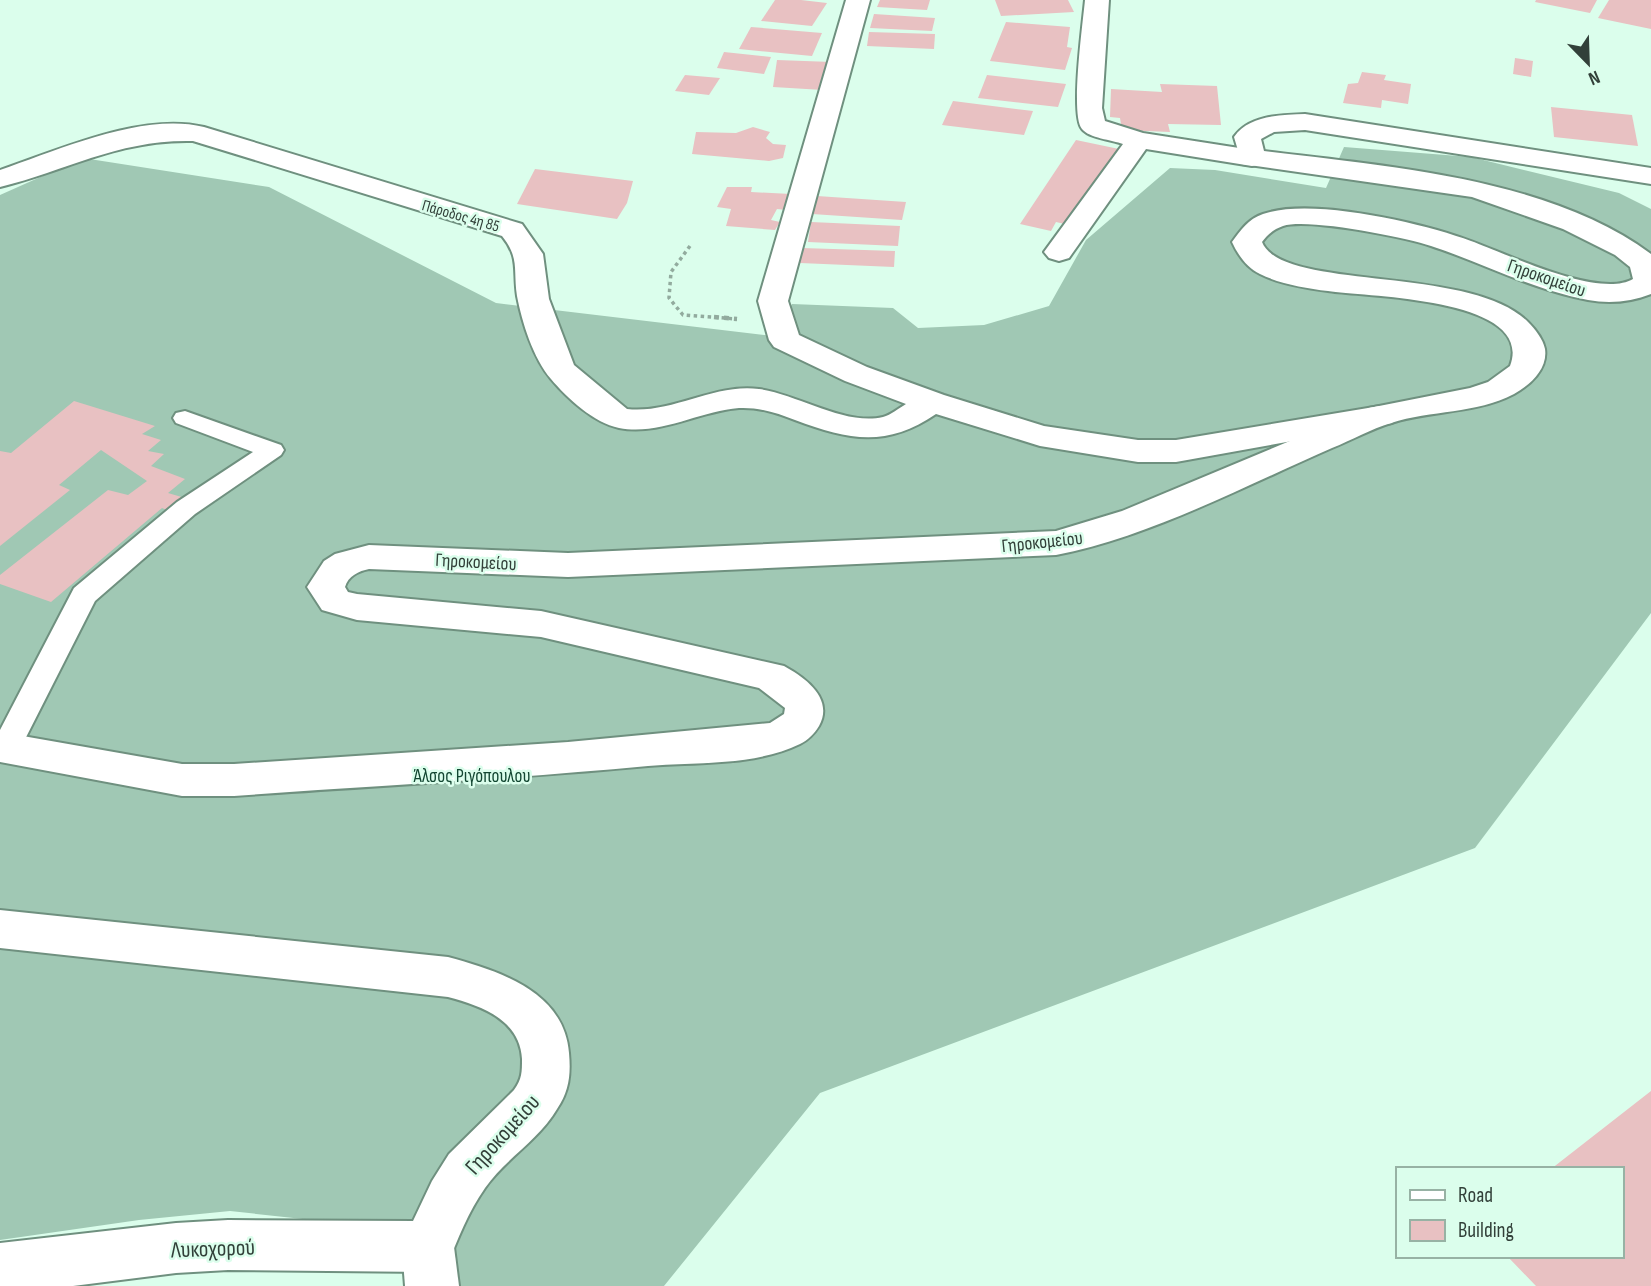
<svg xmlns="http://www.w3.org/2000/svg" width="1651" height="1286" viewBox="0 0 1651 1286" font-family="'Sofia Sans Condensed',sans-serif">
<style>
.forest{fill:#a0c8b4}
.building{fill:#e8c1c2}
.lines{fill:none;stroke-linecap:round;stroke-linejoin:round}
.service-casing{stroke:#6f907f;stroke-width:4}
.minor-casing{stroke:#6f907f;stroke-width:4}
.tertiary-casing{stroke:#6f907f;stroke-width:4}
.path-far1{stroke:#92ab9e;stroke-width:3.5;stroke-dasharray:3.5 3.5;stroke-linecap:butt}
.path{stroke:#92ab9e;stroke-width:4.5;stroke-dasharray:5 5;stroke-linecap:butt}
.service{fill:#fff;fill-rule:evenodd}
.minor{fill:#fff;fill-rule:evenodd}
.tertiary{fill:#fff;fill-rule:evenodd}
.labels{text-anchor:middle;stroke-width:5;stroke-linejoin:round;paint-order:stroke}
.far-street-label{font-size:16px;fill:#324039;stroke:#dbfeec}
.street-label{font-size:19px;fill:#324039;stroke:#dbfeec}
.park-label{font-size:19px;fill:#134732;stroke:#dbfeec}
.near-street-label{font-size:23px;fill:#324039;stroke:#dbfeec}
</style>
<rect width="100%" height="100%" fill="#dbfeec"/>
<!-- forest -->
<path class="forest" d="M1344,147l127,10 148,36 32,16v404l-176,235 -655,245 -156,193h-238l-54,-44 -60,-22 -82,-9 -91,9 -139,20v-1045l83,-37 186,29 227,116 277,33 19,-32 101,4 25,20 66,-3 65,-19 37,-66 84,-72 45,2 111,18z"/>
<!-- building -->
<g class="building">
<path d="M775,0h26l26,3 -15,23 -51,-5z"/>
<path d="M880,0h50l-3,10 -50,-3z"/>
<path d="M995,0h73l6,12 -73,4z"/>
<path d="M1536,0h61l-7,13 -55,-11z"/>
<path d="M1609,0h42v29l-53,-11z"/>
<path d="M874,14l61,4 -3,13 -62,-3z"/>
<path d="M1006,22l64,5 -3,20 5,1 -7,22 -75,-9z"/>
<path d="M751,27l71,6 -10,23 -73,-7z"/>
<path d="M869,32l66,2 -1,15 -67,-3z"/>
<path d="M724,52l47,5 -7,17 -47,-6z"/>
<path d="M1515,58l18,3 -2,16 -18,-3z"/>
<path d="M777,60l55,2 -9,28 -50,-3z"/>
<path d="M1362,72l24,3 -2,5 27,4 -3,20 -26,-4 -1,8 -38,-5 5,-19 10,-1z"/>
<path d="M685,75l35,3 -11,17 -34,-4z"/>
<path d="M987,75l79,9 -8,23 -80,-9z"/>
<path d="M1160,84l57,2 4,39 -53,-1 2,8 -48,-2 -2,-12 -10,-1 1,-28 51,3z"/>
<path d="M953,101l80,10 -9,24 -82,-10z"/>
<path d="M1551,107l81,8 6,31 -84,-9z"/>
<path d="M753,127l17,5 -4,6 7,6 13,1 -3,13 -14,3 -77,-7 4,-22 40,1z"/>
<path d="M1076,140l43,9 -46,77 -17,-4 -5,9 -31,-7z"/>
<path d="M535,169l98,12 -6,22 -10,16 -100,-15z"/>
<path d="M727,187h25l-1,5 40,2 -4,16 -10,-1 -6,11 9,2 -5,8 -49,-4 5,-17 -14,-2z"/>
<path d="M817,196l89,6 -4,18 -90,-6z"/>
<path d="M811,222l89,4 -2,20 -90,-4z"/>
<path d="M802,248l93,3 -1,16 -94,-4z"/>
<path d="M74,401l81,25 -13,8 19,6 -13,11 16,3 -13,12 34,13 -17,14 17,5 -13,14 -10,-4 -111,94 -51,-18v-9l108,-85 20,5 19,-14 -46,-31 -42,35 11,5 -70,56v-95l11,2z"/>
<path d="M1651,1091v195h-115l-29,-30h114v-87h-70z"/>
</g>
<g class="lines">
<defs>
<path id="service" d="M185,411l96,34 3,5 -3,5 -86,59 -100,87 -78,154 -11,3 -6,-2v-26l74,-142 103,-86 76,-50 -77,-29 -3,-5 3,-5z"/>
<g id="minor">
<path d="M846,0h24l-82,301 11,34 68,32 77,28 100,31 94,14h38l204,-34 12,3 5,7 -5,7 -216,39h-38l-98,-16 -104,-32c-50,34 -87,26 -141,6 -18,-7 -36,-13 -56,-12 -40,3 -79,28 -120,20 -25,-5 -52,-30 -68,-49 -18,-21 -29,-57 -34,-83 -4,-26 3,-38 -15,-60l-309,-95c-73,-2 -125,29 -193,46v-17c59,-20 142,-58 204,-43l318,97 21,30 6,45 25,66 53,44c45,5 87,-26 132,-20 38,5 86,37 124,28 8,-2 16,-9 23,-13l-61,-23 -71,-34 -5,-7 -11,-39z"/>
<path d="M1085,0h24l-7,108 3,13 38,12 109,17 10,2 4,6 -4,6 -10,2 -106,-17 -77,109 -10,3 -10,-3 -5,-6 79,-108c-11,-4 -34,-6 -41,-15 -12,-13 1,-107 3,-129z"/>
<path d="M428,1222l19,7 7,18 5,39h-54l-3,-39 7,-18z"/>
</g>
<g id="tertiary">
<path d="M1305,114l346,54v16l-346,-54 -31,2 -13,7 3,12c122,15 286,27 387,103v40c-20,8 -42,10 -63,6 -55,-10 -105,-37 -157,-54 -28,-9 -123,-28 -148,-20 -9,3 -16,9 -21,16 20,50 209,22 266,80 7,7 15,17 17,27 3,20 -15,36 -31,45 -38,20 -83,16 -123,29 -20,6 -39,17 -59,25 -87,38 -183,89 -276,107l-488,22 -199,-8c-10,2 -21,7 -24,18l3,5 9,2 184,17 243,55c22,12 50,33 35,60 -5,8 -11,14 -19,18 -45,22 -103,18 -152,22 -138,13 -276,20 -414,30h-52l-182,-34v-30l182,32h52l334,-22 202,-19 14,-9 1,-6 -26,-20 -218,-51 -184,-17 -35,-10 -15,-23 17,-26 11,-7 34,-9 199,8 488,-22 66,-20 247,-103 101,-20 18,-6 22,-16c26,-69 -145,-69 -182,-75 -23,-3 -48,-7 -68,-17 -13,-6 -22,-19 -28,-32 9,-12 16,-23 31,-28 48,-17 160,9 208,27 36,13 128,58 162,38l-3,-12 -15,-12 -52,-26 -91,-32 -230,-33 -8,-27c15,-22 47,-22 71,-23z"/>
<path d="M0,910l448,47c51,14 116,34 121,96 2,22 0,38 -12,56 -18,31 -52,50 -72,79 -17,24 -27,51 -38,77l-19,7 -200,-2 -52,3 -103,13h-73v-43l176,-20 52,-3 185,1 19,-40 17,-27 65,-64c8,-11 8,-18 8,-31 -2,-39 -40,-53 -74,-62l-448,-49z"/>
</g>
</defs>
<!-- service casing -->
<use href="#service" class="service-casing"/>
<!-- minor casing -->
<use href="#minor" class="minor-casing"/>
<!-- tertiary casing -->
<use href="#tertiary" class="tertiary-casing"/>
<!-- path-far1 -->
<path class="path-far1" d="M690,246l-19,26 -2,26 14,17 54,4"/>
<!-- path -->
<path class="path" d="M714,317l23,2"/>
<!-- service -->
<use href="#service" class="service"/>
<!-- minor -->
<use href="#minor" class="minor"/>
<!-- tertiary -->
<use href="#tertiary" class="tertiary"/>
</g>
<g class="labels">
<!-- far-street labels -->
<g class="far-street-label">
<text transform="translate(461 215) rotate(16)" y="6">Πάροδος 4η 85</text>
</g>
<!-- street labels -->
<g class="street-label">
<text transform="translate(1547 277) rotate(19)" y="7">Γηροκομείου</text>
<text transform="translate(1042 541) rotate(-6)" y="7">Γηροκομείου</text>
<text transform="translate(476 561) rotate(3)" y="7">Γηροκομείου</text>
</g>
<!-- park labels -->
<g class="park-label">
<text x="472" y="782">Άλσος Ριγόπουλου</text>
</g>
<!-- near-street labels -->
<g class="near-street-label">
<text transform="translate(502 1134) rotate(-48)" y="8">Γηροκομείου</text>
<text transform="translate(213 1248) rotate(-2)" y="8">Λυκοχορού</text>
</g>
</g>
<!-- legend -->
<rect x="1396" y="1167" width="228" height="91" fill="#dbfeec" stroke="#97b2a4" stroke-width="2"/>
<rect x="1410" y="1190" width="35" height="10" fill="#ffffff" stroke="#97b2a4" stroke-width="2"/>
<text x="1458" y="1202" font-size="21" fill="#324039">Road</text>
<rect x="1410" y="1220" width="35" height="21" fill="#e8c1c2" stroke="#97b2a4" stroke-width="2"/>
<text x="1458" y="1237" font-size="21" fill="#324039">Building</text>
<!-- north arrow -->
<g transform="translate(1588 63) rotate(157)" stroke="#dbfeec" stroke-width="5" paint-order="stroke">
<path d="M0-5L12 26L0 18L-12 26Z" fill="#324039"/>
<text y="-10" font-size="19" font-weight="bold" text-anchor="middle" fill="#324039">N</text>
</g>
</svg>
